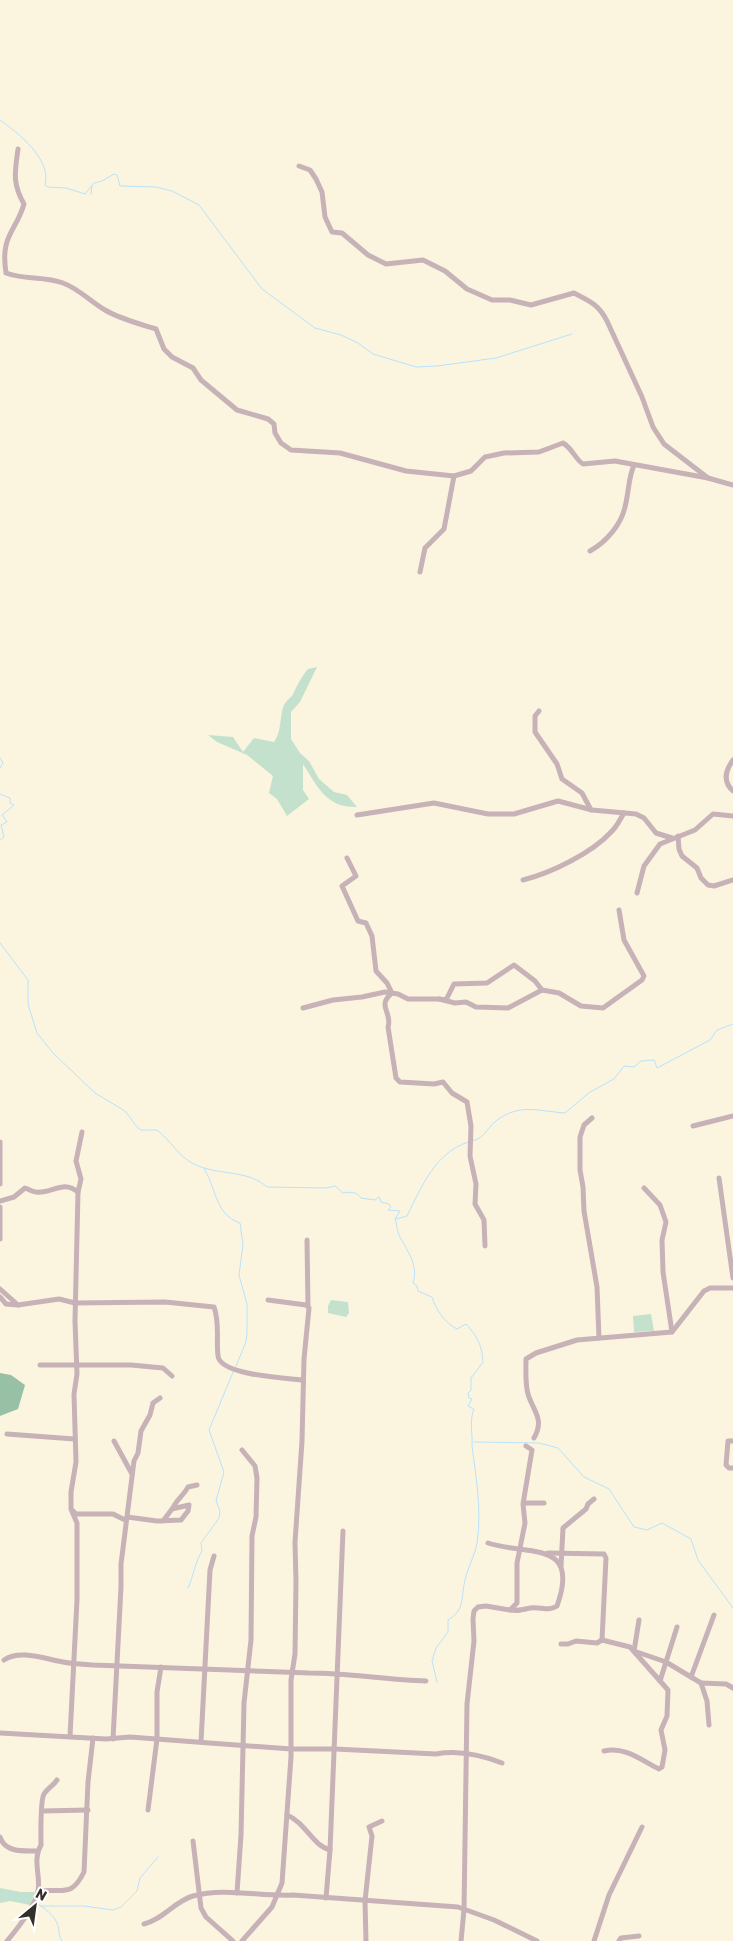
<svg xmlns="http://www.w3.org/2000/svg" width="733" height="1941" viewBox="0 0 733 1941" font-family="Rubik,sans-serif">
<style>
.green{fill:#c3e1cc}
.forest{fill:#98c0a5}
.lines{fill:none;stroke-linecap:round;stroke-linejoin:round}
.stream{stroke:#b8e2fd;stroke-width:1}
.minor{stroke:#c7b2b7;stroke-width:5}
</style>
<rect width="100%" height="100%" fill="#fbf5e0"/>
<!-- green -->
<g class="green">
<path d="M317,667l-17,35 -9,10v27l9,14 9,8 10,18 15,13 13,3 10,12c-31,1 -39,-20 -54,-43v26l6,9 -22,17 -10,-17 -8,-6 4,-17 -26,-21 -30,-13 -9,-7 25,2 10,15 11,-14 20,4c8,-11 5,-24 10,-37 2,-4 5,-6 8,-9 5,-10 9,-19 16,-27z"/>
<path d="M331,1300l17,2 1,11 -3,4 -18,-4v-7z"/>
<path d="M651,1314l3,17 -20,1 -1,-16z"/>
<path d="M0,1888l21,4h14l-5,13 -20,-4 -10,2z"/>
</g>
<!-- forest -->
<path class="forest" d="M0,1373l11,2 14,10 -7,24 -18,7z"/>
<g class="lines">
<!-- stream -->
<g class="stream">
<path d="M0,120c18,13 52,39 45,65l3,2 18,1 19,6 9,-11 8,-2 12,-7 3,1 3,11 36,1 16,4 27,14 63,84 53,39 26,7 17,8 15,11 43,13 21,-1 59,-8 76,-24"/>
<path d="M91,194l1,-8"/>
<path d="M0,758l3,5 -3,5"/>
<path d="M0,794l10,4v5l4,2 -12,10 5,7 -6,3 3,12 -4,3"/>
<path d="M0,943l28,37v24l9,29 16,20 42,40 30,18 12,16 4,3h16c13,10 22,27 37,34 24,12 53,5 73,23l59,1 9,-2 8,7c7,-1 13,-2 18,5l14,2 4,-3 2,5 8,2 2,3 -3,3 12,1 -5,8c2,5 2,12 4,16 8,16 20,30 14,48l4,3 1,5 14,6c4,13 13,26 25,32l9,-5c11,12 16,21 17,38l-12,16v12l-3,3 1,5 3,1 -4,7 6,3c-5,12 -1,26 -2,37 4,31 10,66 5,97 -2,12 -9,24 -12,37 -4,16 0,31 -17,40v12l-12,16 -4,13 5,21"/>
<path d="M472,1141c13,-3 14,-12 24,-20 23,-18 42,-10 69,-8l25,-21 24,-13 10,-13 10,1 7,-6 13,-1 3,8 53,-28 7,-10 16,-6"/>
<path d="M204,1169c13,19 10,45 36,54l3,22 -4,30 8,29v29l-1,9 -10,24"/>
<path d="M396,1219l11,-3c15,-30 28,-63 61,-74"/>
<path d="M474,1442l65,1 19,5 26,29 25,12 25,38 13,3 15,-7 29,16 7,21 35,48"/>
<path d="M188,1588c6,-13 7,-26 14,-37l-1,-8 18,-25 1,-7 -4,-10 8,-29 -15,-42 25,-60"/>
<path d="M0,1895l32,5"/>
<path d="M36,1903c8,5 19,12 22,23 2,6 0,9 4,15"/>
<path d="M41,1906h43l29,4 8,-3 16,-16 3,-13 18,-21"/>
</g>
<!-- minor -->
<g class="minor">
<path d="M18,149c-3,23 -6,34 6,55 -8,28 -24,31 -18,69 18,7 38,3 57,10 16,6 27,18 42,27 15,9 35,14 51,19l8,20 8,8 21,11 8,12 36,30 31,9 6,5 1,9 6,10 10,7 49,3 66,18 48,5"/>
<path d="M299,166l11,4 6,9 6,13 3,25 7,15 10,1 26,22 18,9 37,-4 22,11 22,18 25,11h18l21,5 43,-12c16,8 25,12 33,28l35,76 11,30 11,17 44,34"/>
<path d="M590,551c16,-9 31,-26 35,-44 4,-15 3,-28 9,-42"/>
<path d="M420,572l5,-24 19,-19 10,-53 17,-5 14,-14 19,-4 35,-1 24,-9c10,6 12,16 20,21l32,-3 93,17 25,7"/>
<path d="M539,711l-4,5v16l22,32 5,15 20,14 9,17"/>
<path d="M733,760c-8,11 -10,22 0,31"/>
<path d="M357,815l77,-12 54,11h26l44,-13 34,9 44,4 8,4 12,15 16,5"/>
<path d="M678,836l1,13 3,7 15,12 4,10 7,7 6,1 19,-6"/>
<path d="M347,858l9,18 -14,10 16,35 8,2 6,13 4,35 11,12 5,10c-16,13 1,20 -4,34l8,51 4,4 34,2 9,-2 9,11 15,9 4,24 -1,30 6,28 -1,20 9,16 1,26"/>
<path d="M523,880c28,-7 69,-27 88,-48 6,-5 9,-13 13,-19"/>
<path d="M637,893l7,-27 16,-22 35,-14 18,-16 20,2"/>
<path d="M439,999l7,1 8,-16 33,-1 27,-18 21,16 7,9 17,3 22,13 22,2 39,-28 2,-4 -20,-36 -5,-30"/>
<path d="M303,1008l30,-8 29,-3 23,-5 13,2 10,5h31l16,4 11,-1 10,5 32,1 34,-18"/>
<path d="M592,1118l-8,7 -4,12v33l3,17 1,24 13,76 2,51"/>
<path d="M693,1126l40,-10"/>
<path d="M0,1142v42"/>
<path d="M719,1178l14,100"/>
<path d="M644,1188l16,17 6,17 -4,18 1,32 9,60"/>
<path d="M0,1201l14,-4 11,-9c3,1 8,4 11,4 16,2 27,-13 42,0"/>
<path d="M0,1207v32"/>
<path d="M307,1240l1,66"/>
<path d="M0,1289l18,16 41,-6 16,4 90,-1 49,5c6,16 2,32 4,49 2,19 67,22 85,24"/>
<path d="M0,1297l6,7 12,1"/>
<path d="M40,1365h91l32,3 9,8"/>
<path d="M7,1434l67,5"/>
<path d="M534,1438c11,-19 -1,-27 -6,-44 -3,-10 -2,-25 -2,-35l10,-6 41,-13 95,-8 32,-41 6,-3h23"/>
<path d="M114,1441l18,33"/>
<path d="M733,1441h-5l-2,24 3,3h4"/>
<path d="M524,1503h20"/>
<path d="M173,1508c3,-8 11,-13 15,-21l9,-2"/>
<path d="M72,1510l4,4h37l12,6"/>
<path d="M127,1517l30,4 24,-1 7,-9 1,-6 -17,4 -9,12"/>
<path d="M488,1543c39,13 93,-4 69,63 -9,6 -17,0 -27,2 -8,2 -11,3 -20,2"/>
<path d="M548,1553l56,1 2,4 -4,82"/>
<path d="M561,1566l2,-38 23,-19 2,-5 6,-5"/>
<path d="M639,1620l-5,31 32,11 35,21 6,18 2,24"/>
<path d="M561,1644h7l8,-3 21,2 5,-3 28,7 38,43 -1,26 -6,14 4,20 -3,17 -3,2c-18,-9 -35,-23 -55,-18"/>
<path d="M4,1660c16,-11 41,-1 59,2 10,2 20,2 30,3 72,3 144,6 216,8 39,0 78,7 117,8"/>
<path d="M691,1677l23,-62"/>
<path d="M660,1681l17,-54"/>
<path d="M701,1683l25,1 7,4"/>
<path d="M0,1733l106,6 24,-2 161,12h44l101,5c22,-4 45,1 66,9"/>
<path d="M70,1736l7,-136v-77l-6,-14v-17l5,-30 -2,-68 3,-20 -2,-53 3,-129 3,-13 -5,-18 6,-29"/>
<path d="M113,1739l8,-152v-23l13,-103 4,-8 3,-22 9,-16 3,-12 7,-5"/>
<path d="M201,1742l9,-172 4,-14"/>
<path d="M148,1810l9,-71v-47l4,-25"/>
<path d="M43,1811l45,-1"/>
<path d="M287,1815c19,8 25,30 43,35"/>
<path d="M0,1837c5,16 24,14 38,14"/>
<path d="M193,1841l8,67 5,9 27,24"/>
<path d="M38,1891c26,-3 33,7 46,-19l4,-90 5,-44"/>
<path d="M237,1893l4,-58 3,-132 7,-63 1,-104 4,-19 1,-39 -2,-12 -13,-16"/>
<path d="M326,1898l4,-48 13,-319"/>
<path d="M144,1924c18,-4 31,-23 49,-28 31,-9 69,1 100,-1l165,12 36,13 43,21"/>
<path d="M7,1941c11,-13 27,-33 31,-50 3,-15 -6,-31 3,-46 0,-9 -1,-44 3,-51 3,-5 9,-8 13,-14"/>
<path d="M242,1941l30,-34 10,-24 9,-126v-77l4,-26 1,-72 -1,-40 7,-101 2,-82 5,-51 -3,-3 -38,-5"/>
<path d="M366,1941l-1,-40 7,-65 -3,-9 13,-6"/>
<path d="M461,1941l3,-31 3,-206 7,-63 -1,-22 1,-8 4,-4 8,-1 24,4 7,-7v-40l8,-40 -2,-19 9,-54 -6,-4"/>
<path d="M594,1941l15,-46 33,-68"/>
<path d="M619,1941l2,-3 18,-2"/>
</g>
</g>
<!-- north arrow -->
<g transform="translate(35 1906) rotate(29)" stroke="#ffffff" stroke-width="4" paint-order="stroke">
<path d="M0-4L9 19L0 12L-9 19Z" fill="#333028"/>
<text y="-8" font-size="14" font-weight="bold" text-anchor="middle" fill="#333028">N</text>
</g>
</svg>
